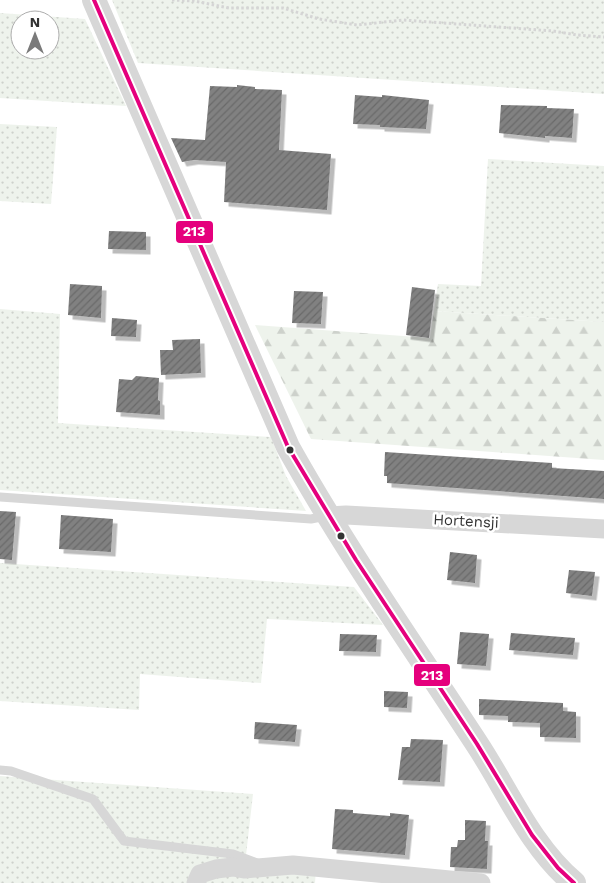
<svg xmlns="http://www.w3.org/2000/svg" width="604" height="883" viewBox="0 0 604 883" font-family="'Work Sans',sans-serif">
<style>
.grass{fill:url(#grass-dots);fill-rule:evenodd}
.forest{fill:url(#forest-firs)}
.building{fill:url(#building-hatch);filter:url(#shadow)}
.lines{fill:none;stroke-linecap:round;stroke-linejoin:round}
.path{stroke:#d5d5d5;stroke-width:3;stroke-dasharray:2.5 2.5;stroke-linecap:butt}
.service{stroke:#d7d7d7;stroke-width:9}
.minor{stroke:#d7d7d7;stroke-width:19}
.tertiary{stroke:#d7d7d7;stroke-width:24}
.bus-1-casing{stroke:#fff;stroke-width:8}
.bus-1{stroke:#e5007d;stroke-width:4}
.bus-dot{fill:#333;stroke:#fff;stroke-width:2}
.labels{text-anchor:middle;stroke-width:5;stroke-linejoin:round;paint-order:stroke}
.street-label{font-size:15px;fill:#333;stroke:#fff}
.line-badge{stroke:#fff;stroke-width:2}
.badge-label{font-size:14px;text-anchor:middle;font-weight:bold;fill:#fff}
</style>
<defs>
<pattern id="grass-dots" width="8" height="8" patternUnits="userSpaceOnUse" patternTransform="scale(1.25)"><rect width="8" height="8" fill="#eef3ec"/><path d="M2 2h.1M6 6h.1" fill="none" stroke="#cdd1cb" stroke-width="1.8" stroke-linecap="round"/></pattern>
<pattern id="forest-firs" width="22" height="20" patternUnits="userSpaceOnUse" patternTransform="scale(1.25)"><rect width="22" height="20" fill="#eef3ec"/><path d="M5 1l3.5 6h-7zM16 11l3.5 6h-7z" fill="#cdd1cb"/></pattern>
<pattern id="building-hatch" width="6" height="6" patternUnits="userSpaceOnUse" patternTransform="scale(1.25)"><rect width="6" height="6" fill="#818181"/><path d="M-1 1l2-2M0 6l6-6M5 7l2-2" fill="none" stroke="#6a6a6a"/></pattern>
<filter id="shadow"><feDropShadow dx="4.5" dy="4.5" stdDeviation="0" flood-color="#0004"/></filter>
</defs>
<rect width="100%" height="100%" fill="#fff"/>
<!-- grass -->
<g class="grass">
<path d="M112,0h492v94l-466,-31z"/>
<path d="M0,13l85,6 41,87 -126,-8zM20,20h30v30h-30z"/>
<path d="M0,124l57,3 -6,77 -51,-3z"/>
<path d="M488,159l116,7v156l-170,-11 4,-27 43,2z"/>
<path d="M0,309l60,5 -2,109 213,14 15,39 20,35 -306,-21z"/>
<path d="M0,563l354,24 29,38 -116,-6 -6,64 -121,-9 -1,36 -139,-9z"/>
<path d="M0,776l253,18 -8,70 71,5 -1,14h-315z"/>
</g>
<!-- forest -->
<path class="forest" d="M434,311l170,11v138l-293,-21 -56,-114 175,13z"/>
<!-- building -->
<g class="building">
<path d="M237,85l18,2v2l27,1 -3,60 52,4 -4,56 -103,-8 2,-40 -32,-2 -12,2 -11,-24 34,2 5,-54 27,1z"/>
<path d="M355,95l27,2v-2l47,5 -3,29 -46,-2v-2l-27,-1z"/>
<path d="M501,105l46,1v2l27,1 -2,29 -27,-2v2l-46,-5z"/>
<path d="M109,231l37,1v18l-38,-1z"/>
<path d="M70,284l32,2 -1,32 -33,-3z"/>
<path d="M412,287l23,3 -6,48 -23,-3z"/>
<path d="M294,291l29,1 -2,32 -29,-1z"/>
<path d="M112,318l25,2 -1,17 -25,-1z"/>
<path d="M200,339l1,34 -40,2 -1,-25h13l-1,-10z"/>
<path d="M136,376l23,2 -1,22 2,1v14l-44,-3 3,-33 13,1z"/>
<path d="M385,452l167,11v5l52,3v28l-217,-16v-7h-3z"/>
<path d="M0,511l16,1 -4,48 -12,-1z"/>
<path d="M61,515l52,4 -2,33 -52,-3z"/>
<path d="M450,552l27,3 -2,28 -28,-3z"/>
<path d="M569,570l26,2 -3,24 -26,-3z"/>
<path d="M460,632l29,2 -3,32 -29,-2z"/>
<path d="M511,633l64,5 -2,17 -64,-5z"/>
<path d="M340,634l37,1 -1,17 -37,-1z"/>
<path d="M384,691l24,1 -1,16 -23,-1z"/>
<path d="M479,699l84,4v8l13,1v26l-36,-1v-14l-32,-1v-6l-29,-1z"/>
<path d="M255,722l42,3 -2,17 -41,-3z"/>
<path d="M411,739l32,1 -3,42 -42,-2 4,-33h8z"/>
<path d="M335,809l18,1v3l37,3v-3l19,2 -4,40 -73,-6z"/>
<path d="M465,820l21,1 -1,20h3l-1,28 -37,-2 1,-20h6l1,-7h7z"/>
</g>
<g class="lines">
<!-- path -->
<path class="path" d="M172,0l22,1 35,7h54l36,11 38,6 46,-5 150,11 24,4 27,2"/>
<!-- service -->
<g class="service">
<path d="M0,497l311,22 15,-3"/>
<path d="M0,770l11,1 82,28 31,42 109,13 24,9"/>
</g>
<!-- minor -->
<g class="minor">
<path d="M329,516l17,-1 258,14"/>
<path d="M196,883l4,-9 16,-5 17,-2 11,2 49,-4 188,18"/>
</g>
<!-- tertiary -->
<path class="tertiary" d="M94,0l194,447c57,102 125,199 189,297 31,47 53,102 97,139"/>
<defs>
<path id="bus-1" d="M94,0l194,447 68,113 121,184 55,91 26,33 16,15"/>
</defs>
<!-- bus-1 casing -->
<use href="#bus-1" class="bus-1-casing"/>
<!-- bus-1 -->
<use href="#bus-1" class="bus-1"/>
</g>
<!-- markers -->
<g class="bus-dot">
<circle cx="290" cy="450" r="4.5"/>
<circle cx="341" cy="536" r="4.5"/>
</g>
<g class="labels">
<!-- street labels -->
<g class="street-label">
<text transform="translate(466 521) rotate(3)" y="5">Hortensji</text>
</g>
</g>
<g class="line-badge">
<rect x="175" y="220" width="39" height="24" rx="5" fill="#e5007d"/>
<rect x="413" y="663" width="38" height="24" rx="5" fill="#e5007d"/>
</g>
<g class="badge-label">
<text x="194" y="236">213</text>
<text x="432" y="680">213</text>
</g>
<!-- north arrow -->
<g transform="translate(35 35)"><circle r="24" fill="#ffffff" stroke="#adadad"/>
<path d="M0-4L9 19L0 12L-9 19Z" fill="#7a7a7a"/>
<text y="-8" font-size="14" font-weight="bold" text-anchor="middle" fill="#333333">N</text>
</g>
</svg>
